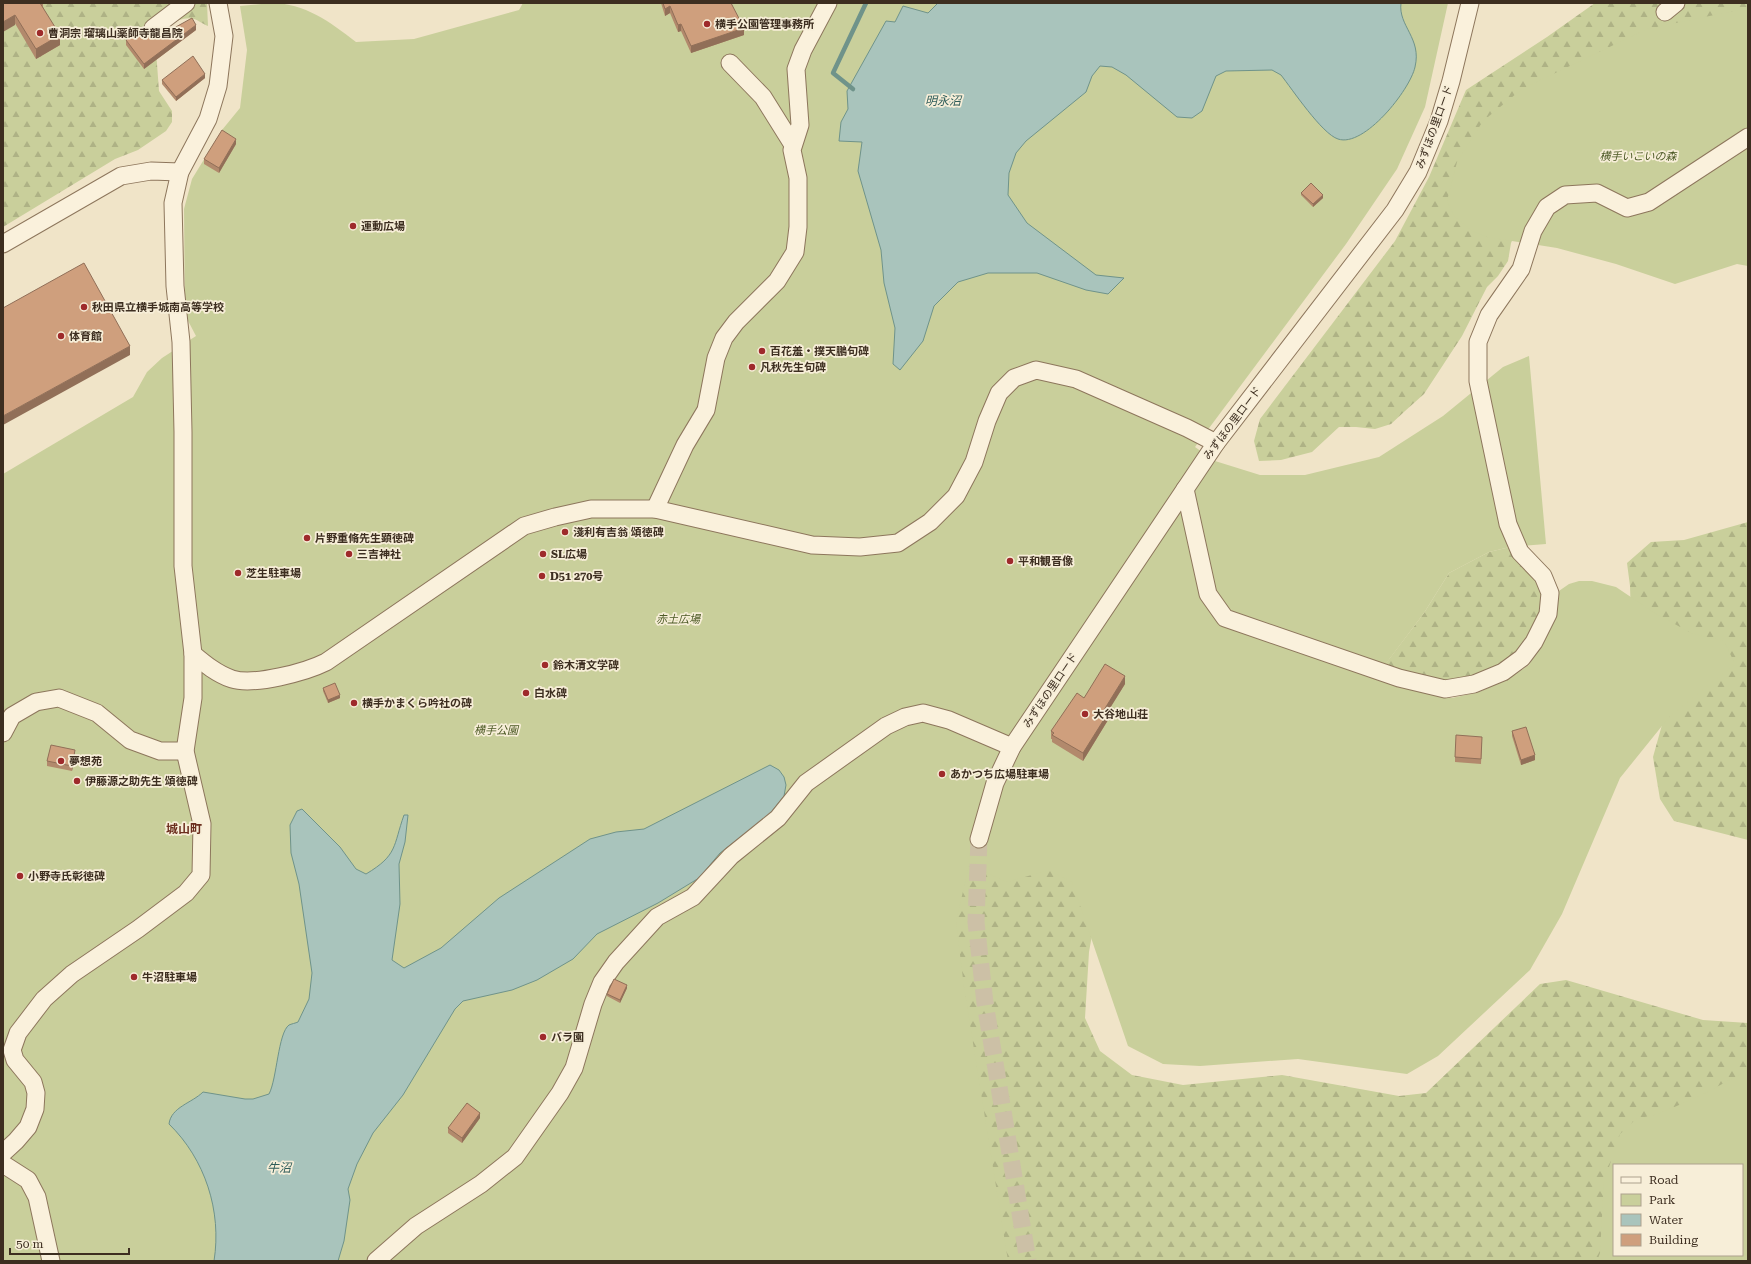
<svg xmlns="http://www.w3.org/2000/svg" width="1751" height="1264" viewBox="0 0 1751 1264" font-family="'Roboto Serif','Noto Sans JP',serif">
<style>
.forest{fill:url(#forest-firs);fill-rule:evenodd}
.park{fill:#c9cf9b;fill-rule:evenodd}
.water{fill:#a9c4bc;stroke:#6f938a}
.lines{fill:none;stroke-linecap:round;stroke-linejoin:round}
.stream{stroke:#6f938a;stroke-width:4.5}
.minor-tunnel{stroke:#ccc0a6;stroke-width:17;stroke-dasharray:17 8;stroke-linecap:butt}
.minor-casing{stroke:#8d765c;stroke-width:19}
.minor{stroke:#faf1dc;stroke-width:17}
.wall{fill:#b2896c}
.shaded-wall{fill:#916f58}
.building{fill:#cf9f7d;stroke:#916f58}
.poi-dot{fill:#9e2a2b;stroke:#f7eed8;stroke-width:1.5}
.labels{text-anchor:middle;stroke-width:3.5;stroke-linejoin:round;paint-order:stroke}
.poi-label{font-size:11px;font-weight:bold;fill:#3d2e20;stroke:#f7eed8;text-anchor:start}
.street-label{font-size:11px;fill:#3d2e20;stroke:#f7eed8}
.park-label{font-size:11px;font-style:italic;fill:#4d5a26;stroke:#f7eed8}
.water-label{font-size:12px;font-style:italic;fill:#2f5d5a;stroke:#f7eed8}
.neighbourhood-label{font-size:12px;font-weight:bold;fill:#6b2e1e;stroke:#f7eed8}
</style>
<defs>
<pattern id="forest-firs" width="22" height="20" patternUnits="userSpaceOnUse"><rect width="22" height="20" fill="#c9cf9b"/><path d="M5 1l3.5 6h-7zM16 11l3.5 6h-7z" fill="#aeb285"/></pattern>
</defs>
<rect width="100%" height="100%" fill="#f0e4c8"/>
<!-- forest -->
<g class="forest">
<path d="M3,3h204l1,23c-5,-2 -10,-6 -14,-7 -14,-4 -30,9 -39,18l4,54 13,20v11l-6,9 -28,19 -23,9 -112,68z"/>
<path d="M1595,3h153v125l-230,99 -7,16 -3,18 -10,15 -11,11 -25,49 -38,58 -19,17 -14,13 -16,5 -19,-2h-17l-27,25 -31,8 -22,1 -5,-20 6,-22 135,-178 34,-64 37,-87 81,-53z"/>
<path d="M1748,522v318l-74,-19 -14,-22 -7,-42 17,-61 -39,-78 -1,-32 -3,-23 24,-21 33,-2z"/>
<path d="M1510,547l36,46 -2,20 -15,28 -29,27 -56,16 -60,-18 40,-53 25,-40 40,-21z"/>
<path d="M822,795l283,67 -16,90 -4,66 15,33 32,24 51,10 99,-10 117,21 27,-3 114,-109 26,-4 137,40 45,3v238h-1346zM1614,1165h128v90h-128z"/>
</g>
<!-- park -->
<g class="park">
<path d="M271,3c34,0 59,19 85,39l58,-3 105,-29 4,-7h925l-23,104 -28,62 -51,75 -151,203 20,14 45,14h45l74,-18 64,-41 60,-49 26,-11 17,188 -36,3 -21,5 -40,21 -25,40 -48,64 76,21 27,-6 29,-13 21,-14 11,-19 16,-53 13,-9 10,-3h13l24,6 37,25 38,21 33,8 11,23 -65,52 -50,62 -58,136 -32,56 -92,86 -31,18 -109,-15 -98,7 -37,-2 -35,-18 -56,-164 -23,-12 -42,12 -38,-17 -13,57 8,65 44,274h-1005v-787l130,-77 14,-25 15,-14 34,-22 -11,-21 -1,-106 8,-30 30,-49 18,-22 7,-58 -7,-44z"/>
<path d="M1748,8v258l-11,-2 -62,20 -59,-20 -59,-16 -70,-11 -15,-6 -18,-15 -7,-15 10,-39 26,-41 39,-32 125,-60z"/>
<path d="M1748,1070v191h-151l3,-8 4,-71 16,-48 16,-15 22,-5 42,-18zM1614,1165h128v90h-128z"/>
</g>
<!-- water -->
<g class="water">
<path d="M938,3h463c-3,23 21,35 14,64 -5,23 -51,81 -77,72 -16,-5 -46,-50 -57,-64l-9,-5 -46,1 -10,5 -14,35 -10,7 -15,-1 -51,-42 -14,-8 -12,-1 -8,10 -6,16 -60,49 -10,12 -7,20 -1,22 19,28 69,52 28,3 -16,16 -22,-4 -49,-17h-49l-30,9 -24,24 -11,35 -23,29 -7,-6 2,-36 -11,-45 -3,-33 -23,-79 4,-29 -23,-1 2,-19 7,-13 -1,-18 39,-70 9,1 8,-16 25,7z"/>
<path d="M770,765l9,5 5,7 2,8 -2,11 -16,20 -48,37 -21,25 -41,25 -61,31 -24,25 -36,21 -25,10 -49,11 -8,8 -52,86 -30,38 -16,31 -9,25 2,11 -6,41 -6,20h-124c8,-50 -9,-102 -45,-137 2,-17 23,-21 34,-32l42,7h8l16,-5c8,-15 9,-61 20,-69 2,-1 7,-2 9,-3l11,-23 3,-26 -13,-89 -8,-31 -1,-28 7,-14 5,-2 38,38 16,22 10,5c32,-19 27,-28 38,-59h4l-3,27 -6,22 1,40 -8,56 12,8 37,-20 58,-50 91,-59 26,-7 28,-3z"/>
</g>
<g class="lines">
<!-- stream -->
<path class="stream" d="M853,89l-20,-16 33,-70"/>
<!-- minor-tunnel -->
<path class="minor-tunnel" d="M979,839l-3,83 9,81 43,258"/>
<defs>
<g id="minor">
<path d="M1665,12l11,-9"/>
<path d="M153,28l33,-25"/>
<path d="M730,63l33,34 30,48"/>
<path d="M3,244l118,-68 30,-5 29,1"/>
<path d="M1185,489l23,105 17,24 174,60 46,11 29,-5 29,-12 19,-14 12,-16 14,-28 2,-21 -7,-17 -23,-24 -12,-28 -30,-143v-39l11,-27 32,-46 12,-38 14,-24 18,-12 32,-2 30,15 22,-6 99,-65"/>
<path d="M655,509l30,-64 21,-35 10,-52 8,-20 12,-16 41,-41 18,-29 3,-25v-49l-6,-28 8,-25 -4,-56 7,-19 25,-47"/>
<path d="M193,654c12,10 24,20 39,25 22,7 74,-7 94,-17l198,-136 31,-9 36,-8h64l157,36 48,2 38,-4 32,-21 26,-26 18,-34 13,-41 12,-28 15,-15 22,-8 40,9 111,49 29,15"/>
<path d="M3,733l9,-17 24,-14 23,-4 38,15 33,27 30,11h25"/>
<path d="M979,839l16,-56 17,-36 204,-304 179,-233 23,-38 21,-51 12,-40 19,-78"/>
<path d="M3,1153l13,-12 12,-14 7,-18 1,-16 -3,-11 -18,-22 -3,-10 6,-17 26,-34 28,-25 66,-45 48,-36 15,-18 1,-51 -17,-73 8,-53v-44l-10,-88v-134l-2,-90 -6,-56 -2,-83 7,-31 28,-53 10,-33 6,-50 -6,-33"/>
<path d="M3,1164l25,16 9,17 14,64"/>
<path d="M376,1261l40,-35 65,-42 34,-27 45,-64 14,-25 19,-64 9,-22 14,-20 41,-45 36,-20 38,-41 47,-38 28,-35 80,-57 19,-9 18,-4 26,7 63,27"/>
</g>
</defs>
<!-- minor casing -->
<use href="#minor" class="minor-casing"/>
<!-- minor -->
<use href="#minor" class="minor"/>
</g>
<!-- wall -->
<g class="wall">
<path d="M3,3h40v4l17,38 -24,14z"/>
<path d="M661,3h70l13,32 -53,18 -10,-22 -3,1 -8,-19 -5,3z"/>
<path d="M196,30l-52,39 -18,-24v-5l30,-2z"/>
<path d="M205,78l-29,23 -14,-17v-4z"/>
<path d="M236,144l-17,29 -15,-9v-5z"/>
<path d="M1301,193l22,5 -10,9 -12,-12z"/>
<path d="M1125,684l-18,28 1,8 -25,41 -31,-19v-3h-1v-8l33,-33z"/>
<path d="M323,688l17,10 -12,5 -5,-12z"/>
<path d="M1512,731l23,29 -14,5 -9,-29z"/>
<path d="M1482,742l-1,22 -26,-2v-5z"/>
<path d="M75,755l-3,16 -25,-5v-5z"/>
<path d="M627,988l-7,15 -13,-7v-2z"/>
<path d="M480,1118l-18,25 -14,-10v-5z"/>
</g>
<!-- shaded-wall -->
<g class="shaded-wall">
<path d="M670,6v7l-5,3v-7z"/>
<path d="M15,15v10l-12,7v-10z"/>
<path d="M681,24v7l-3,1v-7z"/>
<path d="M196,25v5l-52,39v-5z"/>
<path d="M744,28v7l-53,18v-7z"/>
<path d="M60,35v10l-24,14v-10z"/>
<path d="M205,74v4l-29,23v-4z"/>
<path d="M236,139v5l-17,29v-5z"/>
<path d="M1323,195v3l-10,9v-3z"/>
<path d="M130,346v9l-127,70v-9z"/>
<path d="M1125,676v8l-21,34v-8z"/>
<path d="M340,695v3l-12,5v-3z"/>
<path d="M1108,713v7l-25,41v-8z"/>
<path d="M75,750v5l-3,16v-5z"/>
<path d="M1535,755v5l-14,5v-5z"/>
<path d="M627,985v3l-7,15v-3z"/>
<path d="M480,1113v5l-18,25v-5z"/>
</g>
<!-- building -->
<g class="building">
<path d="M3,3h37l20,32 -24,14 -21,-34 -12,7z"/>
<path d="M663,3h68l13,25 -53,18 -10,-22 -3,1 -8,-19 -5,3z"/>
<path d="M192,18l4,7 -52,39 -18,-24 18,-13 8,6 4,5z"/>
<path d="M193,56l12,18 -29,23 -14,-17z"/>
<path d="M222,130l14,9 -17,29 -15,-9z"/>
<path d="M1311,183l12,12 -10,9 -12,-11z"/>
<path d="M84,263l46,83 -127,70v-108z"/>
<path d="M1105,664l20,12 -21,34 4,3 -25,40 -31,-18 2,-2 -3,-2 26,-38 7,5z"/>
<path d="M335,683l5,12 -12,5 -5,-12z"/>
<path d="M1526,727l9,28 -14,5 -9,-29z"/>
<path d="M1456,735l26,2 -1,22 -26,-2z"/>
<path d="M51,745l24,5 -3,16 -25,-5z"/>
<path d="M614,979l13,6 -7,15 -13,-6z"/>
<path d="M467,1103l13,10 -18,25 -14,-10z"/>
</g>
<!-- markers -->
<g class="poi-dot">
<circle cx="707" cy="24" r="4"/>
<circle cx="40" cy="33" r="4"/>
<circle cx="353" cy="226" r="4"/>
<circle cx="84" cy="307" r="4"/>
<circle cx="61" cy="336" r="4"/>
<circle cx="762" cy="351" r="4"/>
<circle cx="752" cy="367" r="4"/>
<circle cx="565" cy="532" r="4"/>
<circle cx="307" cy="538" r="4"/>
<circle cx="349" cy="554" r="4"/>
<circle cx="543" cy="554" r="4"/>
<circle cx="1010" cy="561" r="4"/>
<circle cx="238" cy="573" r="4"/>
<circle cx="542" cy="576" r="4"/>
<circle cx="545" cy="665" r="4"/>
<circle cx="526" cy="693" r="4"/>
<circle cx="354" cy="703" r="4"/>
<circle cx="1085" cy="714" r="4"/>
<circle cx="61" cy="761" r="4"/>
<circle cx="942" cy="774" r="4"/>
<circle cx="77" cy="781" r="4"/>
<circle cx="20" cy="876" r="4"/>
<circle cx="134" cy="977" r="4"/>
<circle cx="543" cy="1037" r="4"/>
</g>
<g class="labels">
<!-- poi labels -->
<g class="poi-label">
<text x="715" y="28">横手公園管理事務所</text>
<text x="48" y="37">曹洞宗 瑠璃山薬師寺龍昌院</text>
<text x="361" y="230">運動広場</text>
<text x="92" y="311">秋田県立横手城南高等学校</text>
<text x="69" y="340">体育館</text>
<text x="770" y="355">百花羞・撲天鵬句碑</text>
<text x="760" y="371">凡秋先生句碑</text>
<text x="573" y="536">淺利有吉翁 頌徳碑</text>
<text x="315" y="542">片野重脩先生顕徳碑</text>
<text x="357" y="558">三吉神社</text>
<text x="551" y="558">SL広場</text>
<text x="1018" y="565">平和観音像</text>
<text x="246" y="577">芝生駐車場</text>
<text x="550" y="580">D51 270号</text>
<text x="553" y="669">鈴木清文学碑</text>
<text x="534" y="697">白水碑</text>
<text x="362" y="707">横手かまくら吟社の碑</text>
<text x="1093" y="718">大谷地山荘</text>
<text x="69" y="765">夢想苑</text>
<text x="950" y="778">あかつち広場駐車場</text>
<text x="85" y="785">伊藤源之助先生 頌徳碑</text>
<text x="28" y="880">小野寺氏彰徳碑</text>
<text x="142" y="981">牛沼駐車場</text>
<text x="551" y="1041">バラ園</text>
</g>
<!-- street labels -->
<g class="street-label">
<text transform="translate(1434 127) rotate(-70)" y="4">みずほの里ロード</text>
<text transform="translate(1232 423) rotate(-53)" y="4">みずほの里ロード</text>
<text transform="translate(1050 690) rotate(-56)" y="4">みずほの里ロード</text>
</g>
<!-- park labels -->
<g class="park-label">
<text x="1638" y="160">横手いこいの森</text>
<text x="678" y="623">赤土広場</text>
<text x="496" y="734">横手公園</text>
</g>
<!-- water labels -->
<g class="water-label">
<text x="943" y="105">明永沼</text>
<text x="279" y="1172">牛沼</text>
</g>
<!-- neighbourhood labels -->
<g class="neighbourhood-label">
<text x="184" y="833">城山町</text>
</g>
</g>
<!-- border -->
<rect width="1751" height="1264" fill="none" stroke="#3d2e20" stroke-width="8"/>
<!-- legend -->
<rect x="1613" y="1164" width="130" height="92" fill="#f7eed8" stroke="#ada18e"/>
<rect x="1621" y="1177" width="20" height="6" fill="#faf1dc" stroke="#ada18e"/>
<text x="1649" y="1184" font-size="12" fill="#3d2e20">Road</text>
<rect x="1621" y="1194" width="20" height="12" fill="#c9cf9b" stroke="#ada18e"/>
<text x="1649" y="1204" font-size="12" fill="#3d2e20">Park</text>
<rect x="1621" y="1214" width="20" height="12" fill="#a9c4bc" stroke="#ada18e"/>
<text x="1649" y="1224" font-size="12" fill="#3d2e20">Water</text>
<rect x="1621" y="1234" width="20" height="12" fill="#cf9f7d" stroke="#ada18e"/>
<text x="1649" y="1244" font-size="12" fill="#3d2e20">Building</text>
<!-- scale -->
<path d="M10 1248v6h119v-6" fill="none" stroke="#3d2e20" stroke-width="2"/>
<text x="16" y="1248" font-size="12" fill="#3d2e20" stroke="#f7eed8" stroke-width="3" paint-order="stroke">50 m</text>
</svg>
